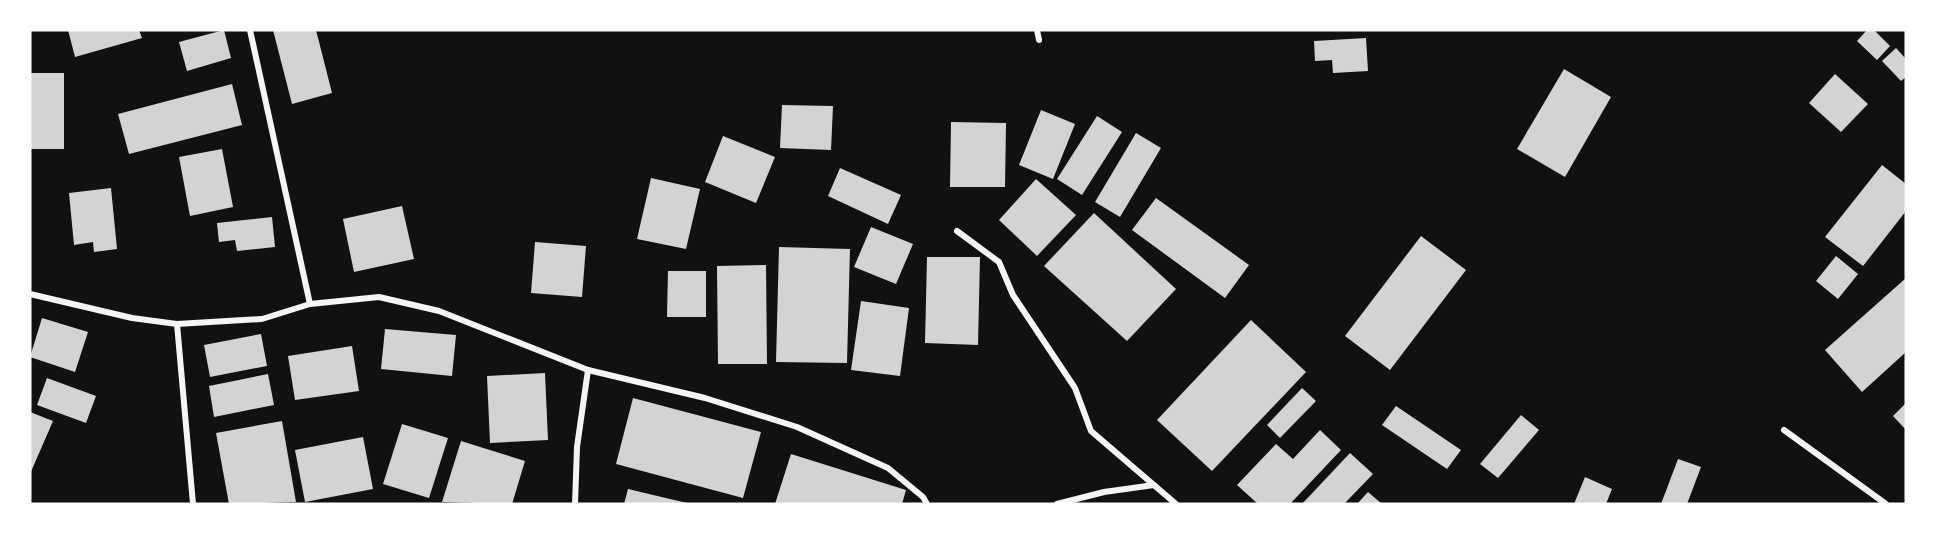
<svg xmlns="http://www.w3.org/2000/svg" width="1936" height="534" viewBox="0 0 1936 534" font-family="'Open Sans',sans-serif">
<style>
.building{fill:#d3d3d3}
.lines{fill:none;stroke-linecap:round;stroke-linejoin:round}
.minor{stroke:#f5f5f5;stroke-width:6}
</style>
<rect width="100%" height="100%" fill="#111"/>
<!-- building -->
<g class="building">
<path d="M68,30h71l3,8 -67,19z"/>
<path d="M224,30l7,28 -44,13 -8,-29z"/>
<path d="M273,30h43l16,63 -40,11z"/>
<path d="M1867,30h7l16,16 -13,14 -20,-19z"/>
<path d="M1366,38l2,33 -35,2 -1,-13 -17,1 -1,-20z"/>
<path d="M1896,48l10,11v18l-5,4 -19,-20z"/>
<path d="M1564,69l47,28 -46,80 -48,-28z"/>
<rect x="30" y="73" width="34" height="76"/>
<path d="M1835,74l33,30 -27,28 -32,-29z"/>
<path d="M232,84l10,41 -113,29 -11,-40z"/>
<path d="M782,105l51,1 -2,44 -51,-2z"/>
<path d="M1041,110l34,14 -22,55 -34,-14z"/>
<path d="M1097,116l25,16 -40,63 -25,-16z"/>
<path d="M951,122l55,1 -1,64h-55z"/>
<path d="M1136,133l25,15 -41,69 -25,-15z"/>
<path d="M723,136l52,21 -19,46 -51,-21z"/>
<path d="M222,149l11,58 -43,9 -11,-59z"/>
<path d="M1882,165l24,19v27l-43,55 -38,-29z"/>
<path d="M840,168l61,27 -13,29 -60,-28z"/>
<path d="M651,178l49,11 -14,60 -49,-10z"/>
<path d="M1036,179l40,36 -39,41 -38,-36z"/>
<path d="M111,188l6,61 -23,3 -1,-10 -19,3 -5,-52z"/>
<path d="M1156,198l93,67 -24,33 -93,-68z"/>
<path d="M402,206l12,53 -60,13 -11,-53z"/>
<path d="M1094,213l82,76 -49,52 -83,-75z"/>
<path d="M272,217l3,30 -38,4 -2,-11 -16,2 -2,-19z"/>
<path d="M871,227l42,17 -17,40 -42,-17z"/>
<path d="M1421,236l45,34 -76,100 -45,-34z"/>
<path d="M535,242l51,4 -4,51 -51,-4z"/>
<path d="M779,247l71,2 -3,114 -71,-1z"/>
<path d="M1836,256l22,18 -20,25 -22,-18z"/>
<path d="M927,257h53l-2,88 -53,-2z"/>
<path d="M766,265l1,99h-49l-1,-98z"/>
<path d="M668,271h38v46h-39z"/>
<path d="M1906,278v74l-44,40 -37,-42z"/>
<path d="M861,301l48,7 -9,68 -49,-6z"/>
<path d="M42,318l46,14 -13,40 -45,-15z"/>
<path d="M1251,320l55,52 -94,99 -55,-51z"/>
<path d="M385,329l71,6 -4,41 -71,-7z"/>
<path d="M261,334l6,32 -57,11 -6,-32z"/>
<path d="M352,346l7,45 -64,9 -7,-44z"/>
<path d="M545,373l3,67 -58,3 -3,-67z"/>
<path d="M268,374l6,31 -60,12 -5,-31z"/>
<path d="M47,378l49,18 -10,27 -49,-18z"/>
<path d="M1302,388l14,13 -36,37 -13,-13z"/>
<path d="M633,398l128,34 -18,66 -127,-34z"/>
<path d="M1906,403v27l-13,-14z"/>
<path d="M1396,406l65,44 -14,19 -65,-44z"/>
<path d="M30,412l23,9 -23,53z"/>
<path d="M1521,415l18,15 -41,48 -18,-14z"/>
<path d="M282,421l14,81 -67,2 -13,-71z"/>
<path d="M402,424l46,14 -19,60 -46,-14z"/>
<path d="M1320,430l21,20 -51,54h-32l-21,-19 39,-41 17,15z"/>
<path d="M363,437l10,52 -68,13 -10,-52z"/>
<path d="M461,441l64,20 -13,43 -70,-2z"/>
<path d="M1350,453l23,21 -29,30h-42z"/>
<path d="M791,454l115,36 -4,14h-127z"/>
<path d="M1678,459l23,8 -14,37h-26z"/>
<path d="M1585,477l27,12 -6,15h-32z"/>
<path d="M628,489l59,14v1h-63z"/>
<path d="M1368,492l14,12h-25z"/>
</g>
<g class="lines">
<!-- minor -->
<g class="minor">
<path d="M250,30l60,274"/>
<path d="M1037,30l2,10"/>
<path d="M957,231l42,31 14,33 62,93 16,43 85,73"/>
<path d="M30,294l102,24 45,6 85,-5 48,-15 69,-7 60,14 149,59 117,28 92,29 91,41 35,29 4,7"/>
<path d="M177,324l16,180"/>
<path d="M1784,430l102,74"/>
<path d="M575,504l2,-57 11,-77"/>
<path d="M1057,504l47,-12 50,-7"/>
</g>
</g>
<!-- border -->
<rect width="1936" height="534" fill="none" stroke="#ffffff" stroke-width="63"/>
</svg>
